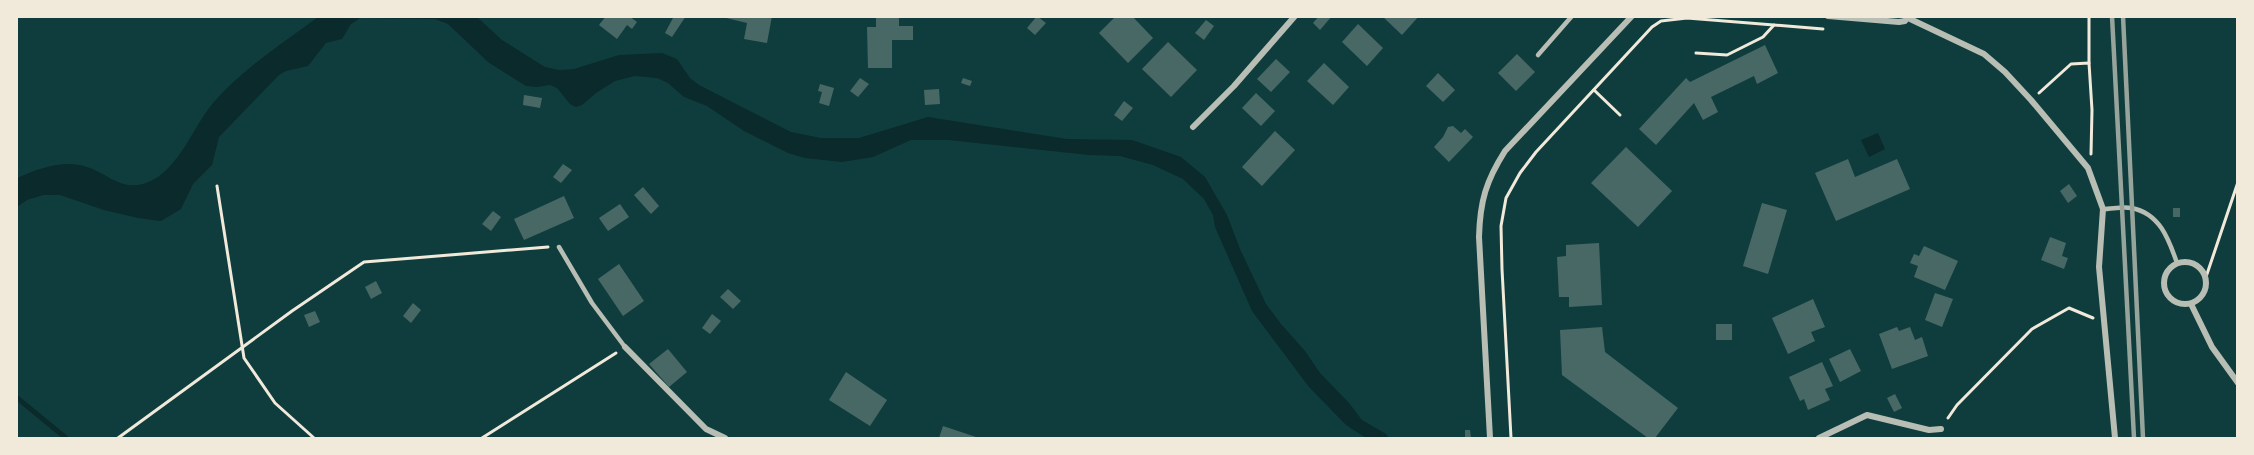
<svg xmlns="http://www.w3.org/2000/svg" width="2254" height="455" viewBox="0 0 2254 455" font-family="'Work Sans',sans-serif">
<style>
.water{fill:#0a2a2b}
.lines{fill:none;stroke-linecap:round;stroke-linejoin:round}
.stream{stroke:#0a2a2b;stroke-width:5}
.building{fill:#486865}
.path{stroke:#f1e9da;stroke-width:3}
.service{stroke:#b8beb3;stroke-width:4.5}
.minor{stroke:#b8beb3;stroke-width:6}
.rail{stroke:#97a49c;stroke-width:4.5}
</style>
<rect width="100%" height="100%" fill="#0f3d3e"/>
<!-- water -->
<g class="water">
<path d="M318,17h159l25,23 43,27 14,3 15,-1 45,-14 43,-2 15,6 13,19 9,7 92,47 30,6h38l69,-21 139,22 65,1 49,17 24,20 22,38 13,34 26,55 15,20 24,27 15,22 29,30 13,17 24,14 3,4h-23l-20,-13 -37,-38 -57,-76 -37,-84 -2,-12 -9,-16 -21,-20 -30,-14 -33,-9 -31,-1 -140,-15h-38l-38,17 -31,5 -37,-4 -17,-5 -44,-22 -37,-25 -23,-9 -16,-14 -11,-5 -22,-2 -20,5 -19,12 -14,12 -6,2 -6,-3 -13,-16 -7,-3 -13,2 -11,-1 -38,-24 -40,-38 -13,-5 -75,-1 -9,6 -9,15 -16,4 -18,23 -22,5 -7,4 -60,62 -7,28 -19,19 -12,25 -20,12 -23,-3 -34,-8 -44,-15h-17l-16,5 -10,7v-29c21,-9 46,-19 70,-11 17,5 32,21 51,18 38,-6 53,-56 75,-82 29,-34 69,-59 105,-86z"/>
<path d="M1878,133l7,16 -16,8 -8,-17z"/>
</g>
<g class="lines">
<!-- stream -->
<path class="stream" d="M16,397l50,41"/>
</g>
<!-- building -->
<g class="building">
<path d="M606,16h23l8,6 -5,7 -5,-4 -10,14 -18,-14z"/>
<path d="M674,16h12l-14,21 -7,-4z"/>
<path d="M718,16h54l-5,27 -23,-4 3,-16z"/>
<path d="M876,16h23v10h14v14h-21v28h-24l-1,-41h9z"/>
<path d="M1037,16l9,7 -11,12 -8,-7z"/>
<path d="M1116,16h16l21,22 -25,25 -29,-30z"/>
<path d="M1319,16h13l-12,14 -7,-7z"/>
<path d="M1382,16h37l-17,19z"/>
<path d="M1206,20l8,6 -10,14 -9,-7z"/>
<path d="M1358,24l25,24 -16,18 -25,-24z"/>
<path d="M1168,42l29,28 -26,27 -29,-28z"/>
<path d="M1765,45l13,28 -21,11 -3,-8 -43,21 7,15 -15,8 -9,-17 -38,42 -17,-16 47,-51 4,4z"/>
<path d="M1517,54l18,18 -19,19 -18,-18z"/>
<path d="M1276,59l14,13 -19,20 -14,-13z"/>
<path d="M1324,63l25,24 -16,18 -26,-24z"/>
<path d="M1438,73l17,17 -12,12 -17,-16z"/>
<path d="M860,78l9,6 -11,13 -8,-6z"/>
<path d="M963,78l9,3 -2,5 -9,-3z"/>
<path d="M820,84l14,4 -5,18 -10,-3 3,-11 -4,-1z"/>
<path d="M939,89l1,15 -15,1 -1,-15z"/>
<path d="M1256,93l19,18 -14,15 -19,-18z"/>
<path d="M524,95l18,3 -2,10 -17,-3z"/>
<path d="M1124,101l9,7 -11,13 -8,-6z"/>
<path d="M1453,126l8,7 4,-4 8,8 -24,25 -15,-15 9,-10 5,-10z"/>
<path d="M1275,131l20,19 -33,36 -20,-19z"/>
<path d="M1626,147l46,44 -34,36 -47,-44z"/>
<path d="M1848,159l7,18 42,-18 13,30 -74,32 -21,-48z"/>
<path d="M563,164l9,6 -11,13 -8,-6z"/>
<path d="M2069,184l8,12 -9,7 -8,-12z"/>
<path d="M643,187l16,19 -8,8 -17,-19z"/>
<path d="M564,196l10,22 -50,22 -10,-21z"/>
<path d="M1762,203l25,7 -19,64 -25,-8z"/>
<path d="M620,204l9,13 -21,14 -9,-13z"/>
<rect x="2173" y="208" width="7" height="9"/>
<path d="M493,211l8,6 -10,14 -9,-7z"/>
<path d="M2050,237l16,6 -4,13 6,2 -4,11 -23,-9z"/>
<path d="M1599,243l3,62 -33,2v-10h-10l-2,-40 9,-1v-11z"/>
<path d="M1924,246l34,15 -13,29 -31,-13 4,-11 -8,-3 4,-9 5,2z"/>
<path d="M619,264l25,37 -21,15 -25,-37z"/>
<path d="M376,281l6,12 -11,6 -6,-12z"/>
<path d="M728,289l13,12 -8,8 -13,-12z"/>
<path d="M1935,293l18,6 -11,28 -17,-7z"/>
<path d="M1813,299l12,28 -14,5 4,9 -27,13 -16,-36z"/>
<path d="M413,303l8,7 -10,13 -8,-7z"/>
<path d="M315,311l5,11 -11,5 -5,-12z"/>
<path d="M712,314l9,7 -11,13 -8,-6z"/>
<rect x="1716" y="324" width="16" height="16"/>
<path d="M1602,327l3,25 73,56 -23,30h-7l-86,-63 -2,-45z"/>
<path d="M1897,327l2,4 11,-4 5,13 7,-3 6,19 -36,13 -13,-35z"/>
<path d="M668,349l19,23 -18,15 -20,-23z"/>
<path d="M1850,349l11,22 -21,11 -11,-23z"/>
<path d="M1822,362l11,24 -8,3 5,11 -22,10 -4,-11 -4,2 -11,-24z"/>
<path d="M846,372l41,28 -17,26 -41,-26z"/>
<path d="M1895,394l7,14 -8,4 -7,-14z"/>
<path d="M943,426l36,12h-40z"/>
<path d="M1465,430h5l1,8h-6z"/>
</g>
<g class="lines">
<!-- path -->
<g class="path">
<path d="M1696,53l31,2 36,-18 11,-12"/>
<path d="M2089,63v-47"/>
<path d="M1594,90l26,25"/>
<path d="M2039,93l32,-29 18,-1 3,47 -1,44"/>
<path d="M217,186l27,172 31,45 39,35"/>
<path d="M2206,277l32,-95"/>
<path d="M1948,418l9,-13 75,-76 37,-21 24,10"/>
<path d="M118,438l174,-127 72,-49 184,-15"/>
<path d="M482,438l134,-85"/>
<path d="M1511,438l-9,-169 -1,-43 5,-28 14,-25 16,-21 116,-125 9,-6 26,-3 136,11"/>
</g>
<!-- service -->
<g class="service">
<path d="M1538,55l34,-39"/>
<path d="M2103,209c9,0 20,-3 28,-1 29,5 38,32 46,55"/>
<path d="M559,247l33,56 33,44"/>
</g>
<!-- minor -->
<g class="minor">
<path d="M1828,16l71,6 6,-1 3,-5"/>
<path d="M1908,18l76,36 21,18 26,28 57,68 15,41 -4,58 16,171"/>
<path d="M1193,127l41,-41 61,-70"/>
<circle cx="2185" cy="283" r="21"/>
<path d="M2191,304l21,43 26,36"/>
<path d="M625,347l81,82 19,9"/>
<path d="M1490,438l-11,-201c1,-36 7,-56 26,-86l127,-135"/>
<path d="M1819,438l48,-23 62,15 12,-1"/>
</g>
<!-- rail -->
<g class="rail">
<path d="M2112,16l22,422"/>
<path d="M2123,16l20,422"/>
</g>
</g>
<!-- border -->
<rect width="2254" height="455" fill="none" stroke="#f1e9da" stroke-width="36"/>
</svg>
